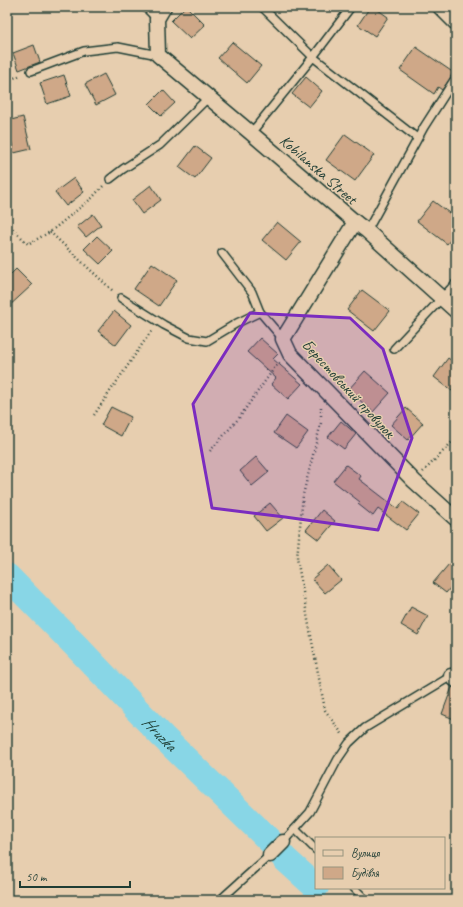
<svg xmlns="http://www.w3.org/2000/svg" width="463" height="907" viewBox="0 0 463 907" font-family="Caveat,sans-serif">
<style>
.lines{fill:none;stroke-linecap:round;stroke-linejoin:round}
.river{stroke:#88d6e6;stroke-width:26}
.building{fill:#cfa888;stroke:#1f3d34}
.lane-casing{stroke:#1f3d34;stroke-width:10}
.street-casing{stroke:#1f3d34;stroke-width:17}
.path{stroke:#1f3d34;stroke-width:2.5;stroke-dasharray:1 3;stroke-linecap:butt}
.lane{stroke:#e7ceaf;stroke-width:7}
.street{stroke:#e7ceaf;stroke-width:14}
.marked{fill:#7b2cbf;fill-opacity:0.2;stroke:#7b2cbf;stroke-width:3;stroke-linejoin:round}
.labels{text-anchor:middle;stroke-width:3;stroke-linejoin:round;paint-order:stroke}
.street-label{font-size:16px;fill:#1f3d34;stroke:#e7ceaf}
.water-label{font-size:17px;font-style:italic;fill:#24453d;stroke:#e7ceaf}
</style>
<rect width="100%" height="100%" fill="#e7ceaf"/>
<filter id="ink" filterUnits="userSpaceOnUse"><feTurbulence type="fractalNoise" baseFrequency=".025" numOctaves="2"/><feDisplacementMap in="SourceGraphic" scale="8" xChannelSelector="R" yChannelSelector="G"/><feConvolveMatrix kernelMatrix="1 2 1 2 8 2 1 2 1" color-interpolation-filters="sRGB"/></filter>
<g filter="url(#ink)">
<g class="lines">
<!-- river -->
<path class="river" id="s1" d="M7,576l70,71 86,90 107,104 15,18 31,28"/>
</g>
<!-- building -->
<g class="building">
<path d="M185,7h2l18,18 -15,14 -19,-18z"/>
<path d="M370,7h4l14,10 -13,19 -17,-11z"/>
<path d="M232,42l29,24 -14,17 -29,-25z"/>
<path d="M34,45l6,17 -21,8 -6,-17z"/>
<path d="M416,47l38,26 -12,17 -4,-3 -4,7 -34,-24z"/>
<path d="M104,74l11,21 -19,10 -11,-21z"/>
<path d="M64,75l7,21 -24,8 -7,-21z"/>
<path d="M306,77l16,14 -13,16 -17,-13z"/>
<path d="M163,90l12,13 -14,13 -12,-12z"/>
<path d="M23,117l8,32 -17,4 -7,-32z"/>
<path d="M345,134l29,21 -19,26 -29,-21z"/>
<path d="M195,146l16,12 -16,21 -16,-12z"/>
<path d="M74,178l10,14 -18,14 -11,-14z"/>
<path d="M151,185l10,15 -19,14 -10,-14z"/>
<path d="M433,201l23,17v15l-9,11 -30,-23z"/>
<path d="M93,214l8,11 -15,12 -9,-10z"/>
<path d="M277,222l24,20 -15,18 -24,-20z"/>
<path d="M97,236l16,15 -13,13 -16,-15z"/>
<path d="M152,263l25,17 -18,26 -25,-17z"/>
<path d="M16,269l16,16 -25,23v-30z"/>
<path d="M362,290l28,21 -16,20 -27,-21z"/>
<path d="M114,311l17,14 -15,20 -18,-14z"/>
<path d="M260,338l18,16 -5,5 29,25 -14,15 -17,-15 5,-6 -29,-26z"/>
<path d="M448,358l8,6v30l-22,-17z"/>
<path d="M365,371l25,22 -17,19 -25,-22z"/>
<path d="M111,407l20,10 -10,19 -20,-11z"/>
<path d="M406,408l17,15 -15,17 -17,-15z"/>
<path d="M286,416l22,16 -12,16 -22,-15z"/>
<path d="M341,421l15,13 -12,15 -16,-12z"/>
<path d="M256,457l13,15 -17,14 -12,-15z"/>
<path d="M346,465l15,11 -2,3 39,30 5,-7 16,12 -13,16 -28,-21 -5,7 -15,-12 2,-2 -27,-21z"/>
<path d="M270,503l13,15 -17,13 -12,-15z"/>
<path d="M322,510l13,11 -16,19 -13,-10z"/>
<path d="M449,564l7,5v12l-10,12 -13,-10z"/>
<path d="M328,565l13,15 -16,13 -13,-14z"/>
<path d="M411,607l17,9 -10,19 -17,-10z"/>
<path d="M452,687l4,1v32l-14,-6z"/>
</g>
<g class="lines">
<defs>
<g id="lane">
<path d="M145,7l12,12"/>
<path d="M262,7l51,50 104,81"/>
<path d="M31,71l53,-20 34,-4 40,8"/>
<path d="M251,133l62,-76 38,-50"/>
<path d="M110,179l13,-10 37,-24 49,-48"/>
<path d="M367,231l57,-104 32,-50"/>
<path d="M222,253l30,39 8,20 23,27"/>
<path d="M121,298l43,27 25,13 18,3 30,-18 23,-11"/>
<path d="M394,349l62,-66"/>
<path d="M295,829l21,21"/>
<path d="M283,842l27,-30 28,-53 11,-16 16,-15 88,-53"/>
<path d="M354,888l12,12"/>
<path d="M220,900l50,-45"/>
</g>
<g id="street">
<path d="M164,7l-7,12 1,36 93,78 104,89 12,9 89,80"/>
<path d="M440,7l16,16"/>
<path d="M355,222l-72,117 7,15 124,127 42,38"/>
<path d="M451,676l5,4"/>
<path d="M270,855l13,-13"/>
</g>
</defs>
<!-- lane casing -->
<use href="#lane" class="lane-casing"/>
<!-- street casing -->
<use href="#street" class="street-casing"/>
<!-- path -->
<g class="path">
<path d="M7,81l14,-6"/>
<path d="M7,223l21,21 22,-12 42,-34 11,-12"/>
<path d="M50,232l64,60"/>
<path d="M321,407v16l-18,72 -6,63 11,62 17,90 18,25"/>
<path d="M94,415l58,-85"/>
<path d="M210,451l29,-33 36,-51 6,-5"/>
<path d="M423,472l33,-34"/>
</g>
<!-- lane -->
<use href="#lane" class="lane"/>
<!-- street -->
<use href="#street" class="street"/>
</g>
</g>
<!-- marked area -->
<path class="marked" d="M250,313l100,5 33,31 29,89 -34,92 -93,-13 -73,-9 -19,-104z"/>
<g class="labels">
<!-- street labels -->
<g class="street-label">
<text transform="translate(319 169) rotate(41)" y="6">Kobilanska Street</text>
<text transform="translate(349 388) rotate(47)" y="6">Берестовський провулок</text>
</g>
<!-- water labels -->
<g class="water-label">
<text dy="6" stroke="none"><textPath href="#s1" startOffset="219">Hruzka</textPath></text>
</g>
</g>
<!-- margin -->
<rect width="463" height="907" fill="none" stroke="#e7ceaf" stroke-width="24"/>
<rect x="12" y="12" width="439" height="883" fill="none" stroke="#1f3d34" stroke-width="1.5" filter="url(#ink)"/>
<!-- legend -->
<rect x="315" y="837" width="130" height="52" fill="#e7ceaf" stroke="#97947e"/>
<rect x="323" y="850" width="20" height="6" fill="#e7ceaf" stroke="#97947e"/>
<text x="351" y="857" font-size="12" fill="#1f3d34">Вулиця</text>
<rect x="323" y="867" width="20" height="12" fill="#cfa888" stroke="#97947e"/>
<text x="351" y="877" font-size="12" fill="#1f3d34">Будівля</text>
<!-- scale -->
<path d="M20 881v6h110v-6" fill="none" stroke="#1f3d34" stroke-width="2"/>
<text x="26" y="881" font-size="12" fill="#1f3d34" stroke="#e7ceaf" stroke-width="3" paint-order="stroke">50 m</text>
</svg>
